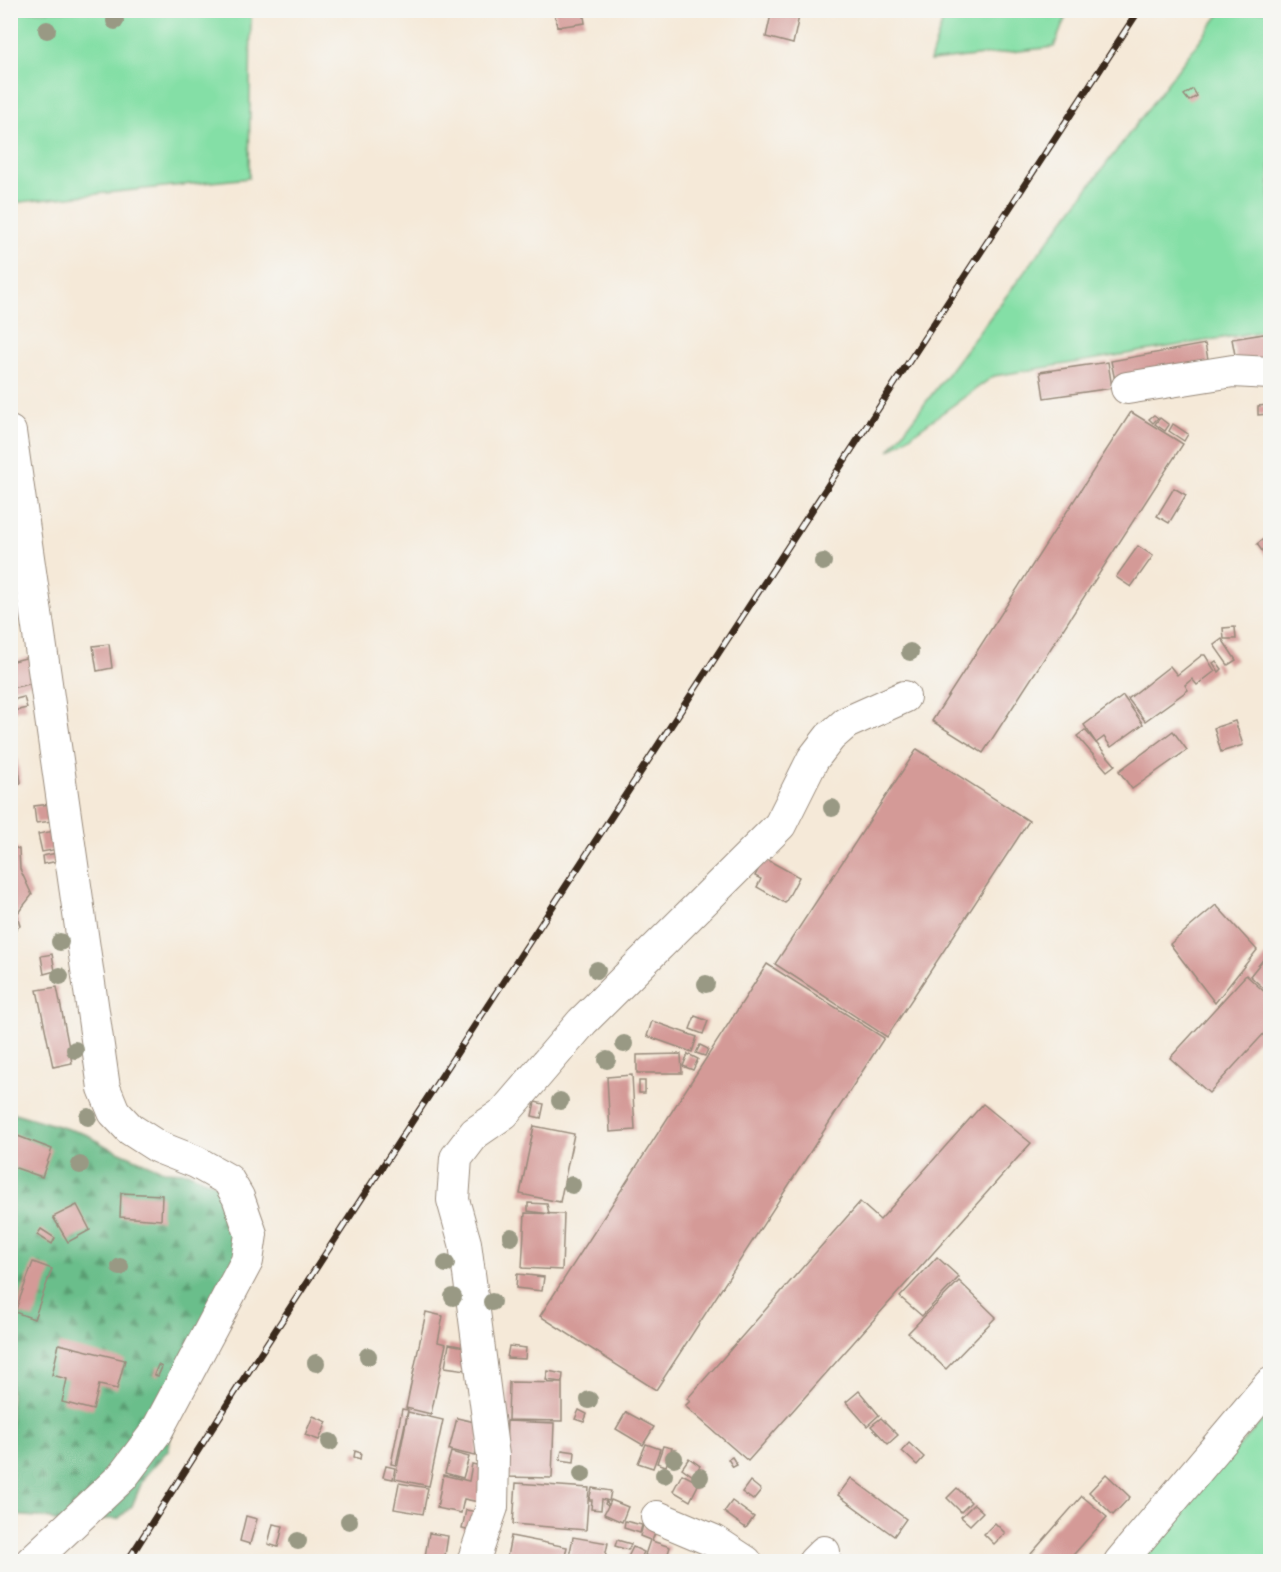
<svg xmlns="http://www.w3.org/2000/svg" width="1281" height="1572" viewBox="0 0 1281 1572" font-family="'IM FELL English',serif">
<style>
.green{fill:#84dfa6;stroke:#608462;stroke-width:1.5}
.forest{fill:url(#forest-firs);stroke:#537454;stroke-width:1.5}
.building{fill:#d49a97}
.lines{fill:none;stroke-linecap:round;stroke-linejoin:round}
.minor-casing{stroke:#988a7b;stroke-width:34}
.minor{stroke:#fff;stroke-width:32}
.rail-casing{stroke:#3b2a1e;stroke-width:7}
.rail{stroke:#f6f6f2;stroke-width:4.5;stroke-dasharray:14;stroke-linecap:butt}
.tree{fill:#999984}
</style>
<defs>
<pattern id="forest-firs" width="22" height="20" patternUnits="userSpaceOnUse" patternTransform="scale(1.5)"><rect width="22" height="20" fill="#6bbe8b"/><path d="M5 1l3.5 6h-7zM16 11l3.5 6h-7z" fill="#599b71"/></pattern>
</defs>
<rect width="100%" height="100%" fill="#f6f6f2"/>
<filter id="ink" filterUnits="userSpaceOnUse"><feTurbulence type="fractalNoise" baseFrequency=".0167" numOctaves="2"/><feDisplacementMap in="SourceGraphic" scale="12" xChannelSelector="R" yChannelSelector="G"/><feConvolveMatrix kernelMatrix="1 2 1 2 8 2 1 2 1" color-interpolation-filters="sRGB"/></filter>
<filter id="wash" filterUnits="userSpaceOnUse"><feTurbulence type="fractalNoise" baseFrequency=".008" numOctaves="4" result="noise"/><feDisplacementMap in="SourceGraphic" scale="24" xChannelSelector="R" yChannelSelector="G"/><feGaussianBlur stdDeviation="1.35" result="paint"/><feColorMatrix in="noise" values="0 0 0 0 0 0 0 0 0 0 0 0 0 0 0 0 0 1.4 0 .05"/><feComposite in="paint" operator="in"/></filter>
<g filter="url(#wash)">
<rect width="100%" height="100%" fill="#f5e9d8"/>
<!-- green -->
<g class="green">
<path d="M11,11h240l-2,167 -238,25z"/>
<path d="M946,11v-1l122,1 -14,36 -124,14z"/>
<path d="M1222,11h48v319l-276,46 -105,75z"/>
<path d="M1270,1412v149h-134z"/>
</g>
<!-- forest -->
<path class="forest" d="M11,1112l77,23 16,10 60,26 23,1 31,13 24,57 -70,182 -3,25 -25,28 -12,29 -14,13c-15,-1 -32,1 -45,11l-25,-12 -35,-3 -2,-4z"/>
<g id="blocks">
<!-- building -->
<g class="building">
<path d="M154,10h25v2l-24,2z"/>
<path d="M554,10h29l2,13 -28,4z"/>
<path d="M772,10l27,6 -6,28 -27,-7z"/>
<path d="M1193,89l4,7 -8,5 -5,-6z"/>
<path d="M1270,333v32l-32,6 -6,-32z"/>
<path d="M1205,344l5,25 -94,17 -5,-25z"/>
<path d="M1108,362l4,26 -68,10 -4,-26z"/>
<path d="M1268,405v9l-10,1v-9z"/>
<path d="M1131,412l52,32 -200,309 -51,-32z"/>
<path d="M1154,415l4,3 -5,5 -4,-4z"/>
<path d="M1160,418l9,7 -4,6 -10,-7z"/>
<path d="M1173,424l15,10 -4,7 -15,-10z"/>
<path d="M1174,488l12,7 -17,28 -12,-7z"/>
<path d="M1269,535l1,22 -2,2 -11,-15z"/>
<path d="M1138,546l15,10 -22,31 -15,-10z"/>
<path d="M1235,627l1,12h-12l-1,-11z"/>
<path d="M1222,639l14,21 -8,5 -14,-20z"/>
<path d="M109,644l3,24 -15,3 -4,-25z"/>
<path d="M1202,655h3l10,16 -18,14 -5,-6 -7,6 3,5 -43,31 -17,-22 42,-33 7,9z"/>
<path d="M33,656l6,26 -28,6 -1,-26z"/>
<path d="M1216,661l6,8 -3,3 -6,-9z"/>
<path d="M1123,696l20,28 -32,23 -7,-10 -8,6 -12,-18z"/>
<path d="M24,697l3,11 -13,3 -2,-11z"/>
<path d="M1235,721l8,24 -22,7 -7,-24z"/>
<path d="M1085,730l30,35 -8,6 -30,-35z"/>
<path d="M1173,731l14,19 -55,39 -13,-18z"/>
<path d="M917,749l112,72 -142,216 -112,-73z"/>
<path d="M17,758l4,25 -11,1v-25z"/>
<path d="M60,803l1,17 -25,3 -2,-17z"/>
<path d="M65,829l4,18 -27,5 -4,-18z"/>
<path d="M10,846l9,3 1,20 12,26 -15,19 3,12 -10,7z"/>
<path d="M67,851l1,8 -25,5 -1,-8z"/>
<path d="M764,858l35,19 -14,26 -28,-16 4,-8 -6,-3z"/>
<path d="M1216,905l41,45 -42,53 -45,-59z"/>
<path d="M1270,951v43l-20,-18z"/>
<path d="M52,954l3,17 -11,3 -3,-18z"/>
<path d="M767,964l117,74 -228,352 -116,-74z"/>
<path d="M1246,975l24,22v30l-61,66 -39,-35z"/>
<path d="M57,987l15,76 -19,4 -16,-77z"/>
<path d="M695,1016l13,5 -5,13 -13,-5z"/>
<path d="M652,1021l45,16 -5,15 -45,-16z"/>
<path d="M700,1045l8,4 -3,7 -9,-3z"/>
<path d="M681,1054l1,19h-45v-18z"/>
<path d="M688,1054l10,5 -5,11 -10,-4z"/>
<path d="M632,1075l3,55 -25,2 -3,-55z"/>
<rect x="639" y="1081" width="6" height="12"/>
<path d="M535,1102l9,2 -3,14 -9,-2z"/>
<path d="M983,1104l48,39 -283,318 -63,-55 5,-5 -3,-2 173,-197 20,18z"/>
<path d="M534,1126l40,8 -14,68 -40,-8z"/>
<path d="M10,1133l42,16 -10,28 -32,-11z"/>
<path d="M121,1193l41,2 -1,25 -41,-3z"/>
<path d="M528,1203l19,1 2,10 -21,-3z"/>
<path d="M77,1205l13,25 -22,12 -15,-25z"/>
<path d="M525,1213l39,1 -2,56 -40,-2z"/>
<path d="M41,1229l14,9 -3,6 -15,-9z"/>
<path d="M937,1257l22,20 -37,39 -22,-19z"/>
<path d="M33,1262l19,7 -18,50 -19,-7z"/>
<path d="M517,1274l27,3 -2,14 -26,-3z"/>
<path d="M959,1281l37,36 -50,52 -38,-36z"/>
<path d="M426,1312l17,4 -5,26 8,2 -15,70 -25,-6z"/>
<path d="M59,1344l66,16 -8,29 -18,-4 -6,25 -31,-8 5,-23 -15,-4z"/>
<path d="M449,1344l21,4 -4,22 -21,-3z"/>
<path d="M509,1346l17,2 -1,11 -18,-1z"/>
<path d="M158,1365l4,2 -4,9 -4,-1z"/>
<path d="M548,1371l15,3 -1,8 -16,-2z"/>
<path d="M509,1382l53,1v38l-54,-1z"/>
<path d="M859,1391l20,24 -12,11 -21,-24z"/>
<path d="M402,1409l6,1 -12,55 -5,-1z"/>
<path d="M579,1410l8,4 -3,8 -9,-3z"/>
<path d="M408,1412l35,8 -14,66 -34,-7z"/>
<path d="M626,1412l28,15 -11,18 -27,-16z"/>
<path d="M313,1416l14,6 -8,18 -14,-5z"/>
<path d="M457,1418l26,6 -8,32 -26,-6z"/>
<path d="M881,1418l17,17 -10,9 -17,-18z"/>
<path d="M507,1421l47,2 -2,55 -47,-1z"/>
<path d="M909,1443l15,14 -7,8 -15,-14z"/>
<path d="M646,1444l14,5 -7,19 -15,-5z"/>
<path d="M663,1446l9,2 -6,18 -9,-3z"/>
<path d="M562,1450l13,2 -1,10 -14,-2z"/>
<path d="M355,1451l6,2 -1,6 -6,-2z"/>
<path d="M451,1452l18,5 -6,21 -18,-5z"/>
<path d="M732,1457l5,8 -4,2 -5,-8z"/>
<path d="M689,1458l11,8 -7,10 -11,-8z"/>
<path d="M472,1464l14,3 -7,35 -15,-3 -3,14 -24,-5 6,-33 26,6z"/>
<path d="M386,1466l9,2 -2,11 -10,-2z"/>
<path d="M682,1474l17,9 -9,18 -17,-10z"/>
<path d="M1106,1474l24,23 -17,18 -24,-23z"/>
<path d="M851,1478l55,41 -12,17 -56,-41z"/>
<path d="M750,1481l11,9 -8,10 -11,-8z"/>
<path d="M399,1483l29,5 -5,26 -29,-5z"/>
<path d="M516,1483l73,5 -3,42 -73,-6z"/>
<path d="M592,1488l19,3 -2,10 -7,-2 -1,11 -10,-1 1,-9h-3z"/>
<path d="M957,1488l14,14 -10,10 -14,-14z"/>
<path d="M1082,1496l25,21 -40,45h-27l-9,-8z"/>
<path d="M611,1500l17,7 -6,15 -18,-8 4,-8 -3,-2 1,-3 3,4z"/>
<path d="M732,1501l22,16 -8,11 -22,-16z"/>
<path d="M974,1504l9,8 -13,13 -9,-8z"/>
<path d="M466,1510l18,3 -4,20 -18,-4z"/>
<path d="M246,1516l11,3 -7,25 -10,-3z"/>
<path d="M625,1521l17,4 -2,8 -16,-5z"/>
<path d="M995,1523l10,10 -11,11 -10,-10z"/>
<path d="M273,1524l10,2 -5,21 -10,-3z"/>
<path d="M643,1525l13,5 -4,11 18,6 -4,13 -10,-3 -2,5h-2l1,-4 -8,-3 5,-15 -10,-4z"/>
<path d="M429,1533l19,3 -4,26h-20z"/>
<path d="M511,1536l56,11 -2,9 4,1 4,-20 35,6 -4,19h-98z"/>
<path d="M617,1540l14,4 -3,6 -13,-4z"/>
<path d="M633,1547l11,5 -5,10 -11,-5z"/>
</g>
</g>
</g>
<g filter="url(#ink)">
<use href="#blocks" fill-opacity="0" stroke="#988a7b" stroke-width="1.5"/>
<g class="lines">
<defs>
<g id="minor">
<path d="M1127,388l106,-17 37,2"/>
<path d="M10,432l94,656 10,24 16,17 28,18 38,15 32,18 10,17 13,37 -4,27 -91,171 -34,45 -91,85"/>
<path d="M657,1517l57,24 32,21"/>
<path d="M473,1562l19,-55 1,-51 -28,-213 -12,-43 3,-42 19,-25 29,-20 78,-91 198,-197 33,-66 17,-22 16,-14 58,-26"/>
<path d="M814,1562l10,-10"/>
<path d="M1120,1562l150,-178"/>
</g>
</defs>
<!-- minor casing -->
<use href="#minor" class="minor-casing"/>
<!-- minor -->
<use href="#minor" class="minor"/>
<defs>
<path id="rail" d="M127,1562l112,-176 900,-1376"/>
</defs>
<!-- rail casing -->
<use href="#rail" class="rail-casing"/>
<!-- rail -->
<use href="#rail" class="rail"/>
</g>
<!-- trees -->
<g class="tree">
<circle cx="115" cy="21" r="9"/>
<circle cx="47" cy="30" r="9"/>
<circle cx="823" cy="562" r="9"/>
<circle cx="910" cy="652" r="9"/>
<circle cx="832" cy="808" r="9"/>
<circle cx="60" cy="942" r="9"/>
<circle cx="597" cy="970" r="9"/>
<circle cx="60" cy="976" r="9"/>
<circle cx="706" cy="984" r="9"/>
<circle cx="624" cy="1044" r="9"/>
<circle cx="75" cy="1050" r="9"/>
<circle cx="607" cy="1060" r="9"/>
<circle cx="560" cy="1101" r="9"/>
<circle cx="88" cy="1117" r="9"/>
<circle cx="80" cy="1165" r="9"/>
<circle cx="572" cy="1185" r="9"/>
<circle cx="511" cy="1237" r="9"/>
<circle cx="446" cy="1264" r="9"/>
<circle cx="120" cy="1267" r="9"/>
<circle cx="453" cy="1297" r="9"/>
<circle cx="492" cy="1302" r="9"/>
<circle cx="368" cy="1356" r="9"/>
<circle cx="316" cy="1363" r="9"/>
<circle cx="589" cy="1400" r="9"/>
<circle cx="330" cy="1442" r="9"/>
<circle cx="674" cy="1458" r="9"/>
<circle cx="582" cy="1474" r="9"/>
<circle cx="664" cy="1475" r="9"/>
<circle cx="700" cy="1477" r="9"/>
<circle cx="349" cy="1521" r="9"/>
<circle cx="298" cy="1541" r="9"/>
</g>
</g>
<!-- margin -->
<rect width="1281" height="1572" fill="none" stroke="#f6f6f2" stroke-width="36"/>
</svg>
